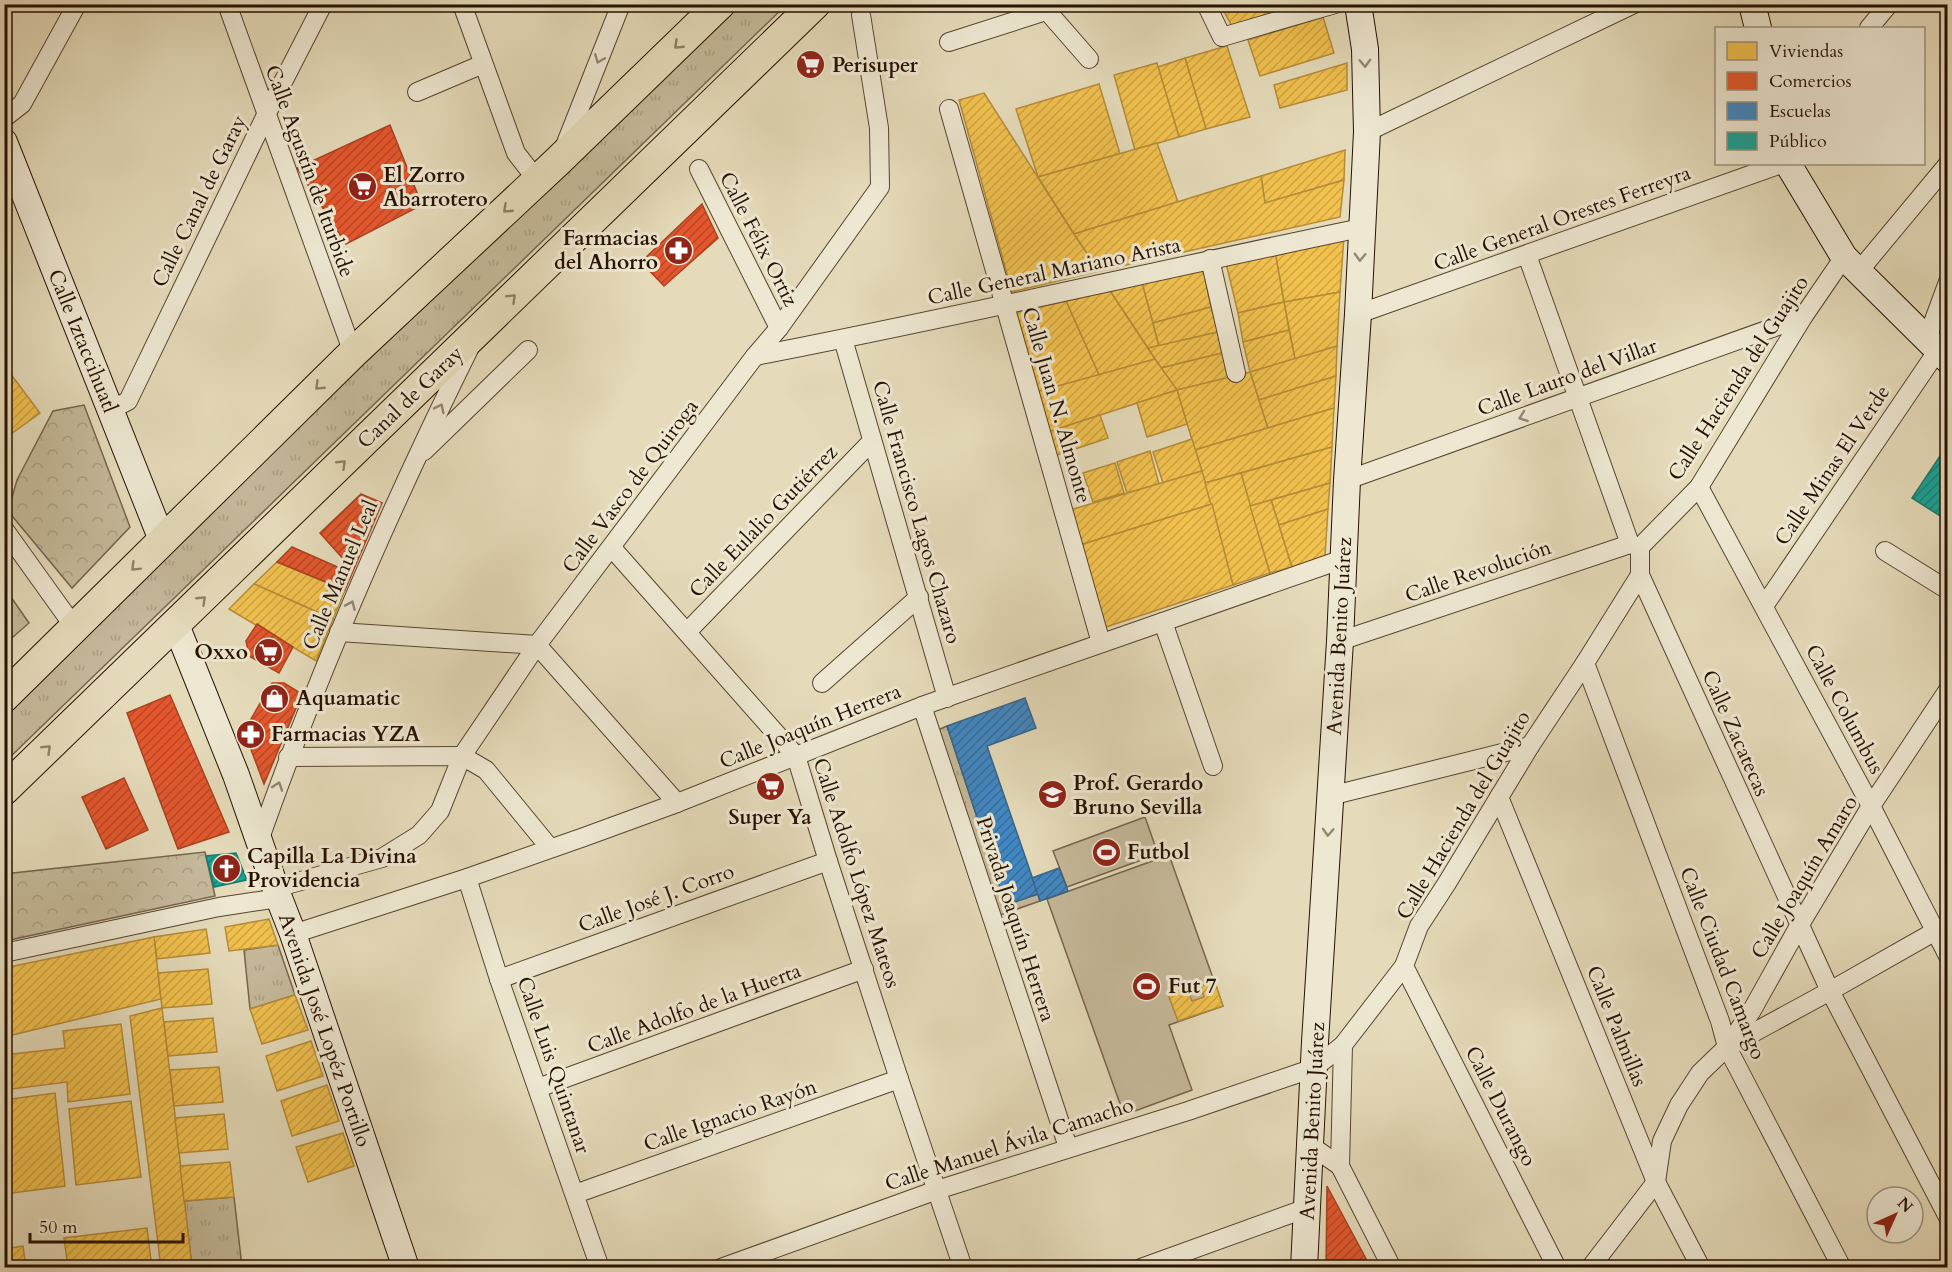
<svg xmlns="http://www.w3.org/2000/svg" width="1952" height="1272" viewBox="0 0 1952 1272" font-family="Cardo,serif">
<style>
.grass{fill:url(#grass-tufts);stroke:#76654d;stroke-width:1.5}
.park{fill:url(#park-crowns);stroke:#76654d;stroke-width:1.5}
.pitch{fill:#c5b99a;stroke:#76654d;stroke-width:1.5}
.homes{fill:url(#homes-hatch);stroke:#b58c37;stroke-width:1.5}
.shops{fill:url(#shops-hatch);stroke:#ab4220;stroke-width:1.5}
.schools{fill:url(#schools-hatch);stroke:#38648a;stroke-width:1.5}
.public{fill:url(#public-hatch);stroke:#1c776a;stroke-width:1.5}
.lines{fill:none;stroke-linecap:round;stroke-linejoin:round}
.street-casing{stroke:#56442e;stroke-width:20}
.secondary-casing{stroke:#261100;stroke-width:28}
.primary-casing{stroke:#261100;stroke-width:32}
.street{stroke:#eee8d2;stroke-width:18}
.secondary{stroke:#eee8d2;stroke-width:26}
.primary{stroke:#e5dbba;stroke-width:30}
.oneway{stroke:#8f8066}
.oneway2{stroke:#948774}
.labels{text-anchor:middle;stroke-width:6;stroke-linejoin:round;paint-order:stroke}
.poi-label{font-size:21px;font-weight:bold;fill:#261100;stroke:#eee8d2;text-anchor:start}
.street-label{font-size:21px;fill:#261100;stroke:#eee8d2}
</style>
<defs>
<pattern id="grass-tufts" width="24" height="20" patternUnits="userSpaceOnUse" patternTransform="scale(1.5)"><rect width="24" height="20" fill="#c5b99a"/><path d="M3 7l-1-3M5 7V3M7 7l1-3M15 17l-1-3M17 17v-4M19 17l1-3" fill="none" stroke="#a99e83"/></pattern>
<pattern id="park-crowns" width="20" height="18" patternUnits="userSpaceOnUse" patternTransform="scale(1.5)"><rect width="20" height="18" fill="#c5b99a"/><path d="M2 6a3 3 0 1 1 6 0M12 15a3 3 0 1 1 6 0" fill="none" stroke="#a99e83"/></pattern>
<pattern id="homes-hatch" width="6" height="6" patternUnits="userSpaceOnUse" patternTransform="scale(1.5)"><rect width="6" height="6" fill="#f2c14e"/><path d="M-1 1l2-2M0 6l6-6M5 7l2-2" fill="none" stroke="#cfa542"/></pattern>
<pattern id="shops-hatch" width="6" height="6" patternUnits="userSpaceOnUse" patternTransform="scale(1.5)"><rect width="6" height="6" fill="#e4572e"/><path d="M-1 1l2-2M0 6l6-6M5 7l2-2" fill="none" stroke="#b94725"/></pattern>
<pattern id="schools-hatch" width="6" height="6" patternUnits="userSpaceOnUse" patternTransform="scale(1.5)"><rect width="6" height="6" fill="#3f88c5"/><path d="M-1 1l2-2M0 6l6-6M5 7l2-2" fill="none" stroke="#356e9e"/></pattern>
<pattern id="public-hatch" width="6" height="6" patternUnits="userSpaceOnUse" patternTransform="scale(1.5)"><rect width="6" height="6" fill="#17a398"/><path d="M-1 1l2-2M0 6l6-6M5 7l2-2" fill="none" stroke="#15837a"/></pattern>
</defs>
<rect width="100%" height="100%" fill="#e5dbba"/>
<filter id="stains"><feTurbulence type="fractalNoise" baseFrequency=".00333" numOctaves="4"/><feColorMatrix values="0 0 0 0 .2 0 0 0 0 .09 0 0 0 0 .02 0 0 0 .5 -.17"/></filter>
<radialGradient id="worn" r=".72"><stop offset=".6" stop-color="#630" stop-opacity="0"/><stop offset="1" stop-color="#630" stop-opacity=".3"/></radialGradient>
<!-- grass -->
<g class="grass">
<path d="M740,5h46l-781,757v-50l215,-211z"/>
<path d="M947,726l59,179 32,-11 2,7 -43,15 -62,-185z"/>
<path d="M278,945l17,50 -45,14 -6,-59z"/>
<path d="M234,1197l8,70h-50l-8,-66z"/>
</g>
<!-- park -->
<g class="park">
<path d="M84,405l46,122 -58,61 -64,-77 9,-31 36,-69z"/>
<path d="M4,587l25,36 -24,21h-1z"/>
<path d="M205,852l10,44 -210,45 -1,-67z"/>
</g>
<!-- pitch -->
<g class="pitch">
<path d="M1145,817l13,37 -91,33 -14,-36z"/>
<path d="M1169,855l54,151 -54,19 23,65 -68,25 -77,-216z"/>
</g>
<!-- homes -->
<g class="homes">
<path d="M1220,4h59l1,5 -47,19z"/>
<path d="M1323,17l11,36 -74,23 -12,-36z"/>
<path d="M1227,46l23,71 -44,12 -21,-71z"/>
<path d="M1185,58l21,71 -27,8 -21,-70z"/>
<path d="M1157,63l22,74 -44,13 -21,-75z"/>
<path d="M1347,63v27l-67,18 -6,-23z"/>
<path d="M1099,84l21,70 -82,23 -22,-68z"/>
<path d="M984,93l90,141 25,37 -87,21 -53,-192z"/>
<path d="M1157,143l21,59 -104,32 -36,-57z"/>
<path d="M1345,150l-1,30 -79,23 -4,-27z"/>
<path d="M1261,176l4,27 79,-23 -4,37 -241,54 -25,-37z"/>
<path d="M1344,236l-4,56 -56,10 -9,-50z"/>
<path d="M1275,252l9,50 -46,11 -12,-50z"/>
<path d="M1203,269l8,38 -58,16 -11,-40z"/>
<path d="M1142,283l17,63 -11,2 -38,-57z"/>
<path d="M1110,291l45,68 -56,16 -33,-74z"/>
<path d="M1340,292l-3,54 -42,13 -11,-57z"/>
<path d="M1066,301l33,74 -63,17 -22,-79z"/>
<path d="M1284,302l5,28 -46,12 -5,-29z"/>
<path d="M1211,307l7,25 -59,14 -6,-23z"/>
<path d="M1289,330l6,29 -45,13 -7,-30z"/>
<path d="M1218,332l4,21 -61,15 -13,-20z"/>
<path d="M1337,346l-1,30 -77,24 -9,-28z"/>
<path d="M1222,353l7,25 -52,12 -16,-22z"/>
<path d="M1155,359l22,31 -129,42 -12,-40z"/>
<path d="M4,365l36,48 -29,21 -7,-9z"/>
<path d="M1250,372l18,56 -73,22 -18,-60z"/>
<path d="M1336,376l-2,32 -66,20 -9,-28z"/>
<path d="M1177,390l10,34 -40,13 -10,-34z"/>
<path d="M1334,408l-2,39 -127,36 -10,-33z"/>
<path d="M1100,415l8,23 -54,18 -6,-24z"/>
<path d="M1192,439l10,32 -39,12 -10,-31z"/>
<path d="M1332,447l-2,36 -80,23 -9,-33z"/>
<path d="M1150,451l9,33 -32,9 -10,-31z"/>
<path d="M1115,463l9,30 -31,9 -10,-29z"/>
<path d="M1202,471l10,33 -132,41 -10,-35z"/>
<path d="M1241,473l29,100 -37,12 -28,-102z"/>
<path d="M1330,483l-2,26 -49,16 -8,-25z"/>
<path d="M1271,500l21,67 -22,6 -20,-67z"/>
<path d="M1212,504l21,81 -130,43 -23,-83z"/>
<path d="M1328,509l-3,47 -33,11 -13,-42z"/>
<path d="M277,562l68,28 -12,29 -79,-35z"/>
<path d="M254,584l79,35 -17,42 -87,-52z"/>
<path d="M269,919l9,26 -49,6 -4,-24z"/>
<path d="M206,929l4,24 -53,6 -3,-22z"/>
<path d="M154,937l7,62 -157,38v-69z"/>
<path d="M208,969l4,35 -50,4 -4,-35z"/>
<path d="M1215,982l8,24 -45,15 -11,-29 19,-7 6,16 12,-4 -3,-11z"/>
<path d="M295,995l13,35 -46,14 -12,-35z"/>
<path d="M162,1008l12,98 18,162h-31l-31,-252z"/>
<path d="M213,1018l4,34 -49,4 -4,-34z"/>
<path d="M121,1024l9,70 -62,8 -1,-20 -63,8v-35l61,-7 -2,-17z"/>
<path d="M311,1041l12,35 -46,15 -11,-35z"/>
<path d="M219,1067l4,35 -49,4 -4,-36z"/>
<path d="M327,1085l12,36 -47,15 -11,-35z"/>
<path d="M55,1093l10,93 -60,8 -1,-94z"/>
<path d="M131,1101l10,76 -65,8 -7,-76z"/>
<path d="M224,1114l4,35 -49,4 -4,-35z"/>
<path d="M343,1133l11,33 -46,16 -12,-35z"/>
<path d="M230,1162l4,35 -50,4 -4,-35z"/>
<path d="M147,1228l5,40h-84l-4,-30z"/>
<path d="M23,1246l3,22h-22v-19z"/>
</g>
<!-- shops -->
<g class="shops">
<path d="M390,125l32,80 -76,39 -49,-76z"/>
<path d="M702,204l16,34 -54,48 -23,-24z"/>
<path d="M361,494l21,9 -37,87 -68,-28 15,-15 50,22 4,-7 -26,-29z"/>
<path d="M257,624l36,23 -14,26 -30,-17 -3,-15z"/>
<path d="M272,683h12l18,11 -38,90 -20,-53z"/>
<path d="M170,695l59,137 -51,17 -51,-136z"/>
<path d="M124,778l24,52 -42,19 -24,-52z"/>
<path d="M1327,1186l44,82h-45z"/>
</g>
<!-- schools -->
<g class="schools">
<path d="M1025,698l11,30 -49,18 51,148 -32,11 -59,-179z"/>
<path d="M1059,868l9,23 -28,10 -8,-23z"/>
</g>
<!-- public -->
<g class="public">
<path d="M1948,444v77l-36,-23z"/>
<path d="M236,853l11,27 -33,7 -8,-31z"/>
</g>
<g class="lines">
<defs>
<g id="street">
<path d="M227,4l126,349"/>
<path d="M462,4l54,149 21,27"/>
<path d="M1041,4l48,55"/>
<path d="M1206,4l16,33 113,-33"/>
<path d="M1869,28l20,-24"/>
<path d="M949,42l97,-31"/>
<path d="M417,92l66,-28"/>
<path d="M949,109l152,534"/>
<path d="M4,118l18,-14 55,-100"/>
<path d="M1367,132l267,-128"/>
<path d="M564,148l57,-144"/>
<path d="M699,169l80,159"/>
<path d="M1527,255l103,289 10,3v28l190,416 118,226"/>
<path d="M1210,259l26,114"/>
<path d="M1859,271l89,-107"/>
<path d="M1358,314l423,-150"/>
<path d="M843,339l104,359"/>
<path d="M1927,339l21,-57"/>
<path d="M755,356c203,-39 404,-86 606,-128"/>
<path d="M110,410l18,-9 138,-286 57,-111"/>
<path d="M424,451l104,-101"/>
<path d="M1347,480l456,-163"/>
<path d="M1699,487l172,319 77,150"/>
<path d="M4,529l71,99"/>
<path d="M1640,547l59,-60 104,-170 41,-60"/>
<path d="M612,548l184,208 32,105 71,218 64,189"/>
<path d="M1885,551l63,39"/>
<path d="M1764,606l174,-256"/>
<path d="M1163,622l50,144"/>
<path d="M339,632l198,13 140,158"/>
<path d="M687,632l185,-191"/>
<path d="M1340,641l290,-97"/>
<path d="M1585,663l135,358 7,26 115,221"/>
<path d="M822,683l97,-86"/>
<path d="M922,706l146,441"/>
<path d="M288,757l174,-1 24,14 64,78"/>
<path d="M1330,796l200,-50"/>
<path d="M1499,797l157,385 45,86"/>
<path d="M259,841c59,-168 131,-332 210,-492"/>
<path d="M467,878l32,101 101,289"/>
<path d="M276,888l106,-30 37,-23 21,-24 22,-55 75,-111 218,-289 24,-28 101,-141 -1,-59 -18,-113"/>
<path d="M293,934l174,-56 117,-41 93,-34 245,-97 421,-147"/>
<path d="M4,953l215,-46 60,-9"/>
<path d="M1404,966l153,302"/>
<path d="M499,979l329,-118"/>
<path d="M1729,1046l101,-55 118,-67"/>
<path d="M538,1088l326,-119"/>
<path d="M1310,1145l30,21 52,102"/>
<path d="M1340,1166l3,-121"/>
<path d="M575,1194l324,-115"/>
<path d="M721,1268l216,-78 251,-79 126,-43 29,-23 61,-79 15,-40 28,-43 83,-137 55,-83 55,-88"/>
<path d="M1141,1268l166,-60"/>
<path d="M1590,1268l66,-86 6,-41 17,-36 21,-32 27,-26 24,-35 48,-86 72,-120 77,-116"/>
</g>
<g id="secondary">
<path d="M1752,4l6,24"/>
<path d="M4,142l158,398"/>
<path d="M1788,164l56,93 104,103"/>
<path d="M176,625l60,150 43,123 14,36 113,334"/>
<path d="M1304,1268l11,-226 25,-401 7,-161 11,-166 9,-182 -2,-83 -7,-45"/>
</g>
<g id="primary">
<path d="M4,697l349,-344 205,-192 162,-157"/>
<path d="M4,790l811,-786"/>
</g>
</defs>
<!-- street casing -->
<use href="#street" class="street-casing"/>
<!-- secondary casing -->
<use href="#secondary" class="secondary-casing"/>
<!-- primary casing -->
<use href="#primary" class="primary-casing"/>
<!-- street -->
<use href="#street" class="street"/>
<!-- secondary -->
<use href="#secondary" class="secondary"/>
<!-- primary -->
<use href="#primary" class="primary"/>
</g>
<!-- one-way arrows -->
<defs><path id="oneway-chevron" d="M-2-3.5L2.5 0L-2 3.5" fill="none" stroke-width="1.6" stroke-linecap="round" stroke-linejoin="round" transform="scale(1.5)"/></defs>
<g class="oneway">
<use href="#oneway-chevron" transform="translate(678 45) rotate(136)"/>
<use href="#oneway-chevron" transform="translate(507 209) rotate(137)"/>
<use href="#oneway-chevron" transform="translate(512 298) rotate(-44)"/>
<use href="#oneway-chevron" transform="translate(319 386) rotate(136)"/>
<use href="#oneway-chevron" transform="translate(342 464) rotate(-44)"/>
<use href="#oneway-chevron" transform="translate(135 567) rotate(135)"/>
<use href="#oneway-chevron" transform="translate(202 600) rotate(-44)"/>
<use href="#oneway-chevron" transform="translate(47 749) rotate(-44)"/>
</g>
<g class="oneway2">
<use href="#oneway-chevron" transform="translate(599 59) rotate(112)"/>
<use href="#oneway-chevron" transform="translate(1365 63) rotate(88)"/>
<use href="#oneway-chevron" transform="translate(1360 257) rotate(92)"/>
<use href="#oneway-chevron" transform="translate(440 408) rotate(-64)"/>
<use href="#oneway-chevron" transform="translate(1523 417) rotate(160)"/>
<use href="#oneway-chevron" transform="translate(351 605) rotate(-66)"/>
<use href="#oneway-chevron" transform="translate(278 786) rotate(-71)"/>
<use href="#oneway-chevron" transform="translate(1328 832) rotate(93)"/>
</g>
<!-- icons -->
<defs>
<symbol id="supermarket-disc" viewBox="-11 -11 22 22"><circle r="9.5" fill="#8f2418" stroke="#eee8d2"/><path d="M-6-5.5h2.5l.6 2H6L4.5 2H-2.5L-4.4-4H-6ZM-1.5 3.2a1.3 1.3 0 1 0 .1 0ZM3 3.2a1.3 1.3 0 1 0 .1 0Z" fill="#fff"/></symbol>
<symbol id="pharmacy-disc" viewBox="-11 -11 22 22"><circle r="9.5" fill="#8f2418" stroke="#eee8d2"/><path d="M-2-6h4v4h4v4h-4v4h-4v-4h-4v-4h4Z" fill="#fff"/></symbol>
<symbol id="shop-disc" viewBox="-11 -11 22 22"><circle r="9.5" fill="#8f2418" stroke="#eee8d2"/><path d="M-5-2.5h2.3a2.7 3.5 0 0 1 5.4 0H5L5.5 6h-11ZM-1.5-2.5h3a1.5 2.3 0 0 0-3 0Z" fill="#fff"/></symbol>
<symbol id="school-disc" viewBox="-11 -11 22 22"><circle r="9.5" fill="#8f2418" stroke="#eee8d2"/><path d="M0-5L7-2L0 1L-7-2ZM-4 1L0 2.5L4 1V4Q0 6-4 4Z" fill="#fff"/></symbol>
<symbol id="stadium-disc" viewBox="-11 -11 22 22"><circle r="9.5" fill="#8f2418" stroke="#eee8d2"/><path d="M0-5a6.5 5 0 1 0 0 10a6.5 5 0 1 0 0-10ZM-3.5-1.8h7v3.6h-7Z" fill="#fff"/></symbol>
<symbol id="church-disc" viewBox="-11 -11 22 22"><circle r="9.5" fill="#8f2418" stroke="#eee8d2"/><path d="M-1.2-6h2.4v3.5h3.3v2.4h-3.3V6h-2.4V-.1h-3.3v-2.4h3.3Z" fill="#fff"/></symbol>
</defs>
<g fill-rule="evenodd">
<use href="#supermarket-disc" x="794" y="48" width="33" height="33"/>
<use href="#supermarket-disc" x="346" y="170" width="33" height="33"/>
<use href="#pharmacy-disc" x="662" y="234" width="33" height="33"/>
<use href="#supermarket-disc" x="252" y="636" width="33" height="33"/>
<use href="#shop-disc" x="258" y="682" width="33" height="33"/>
<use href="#pharmacy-disc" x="234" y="718" width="33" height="33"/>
<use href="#supermarket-disc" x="754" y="770" width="33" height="33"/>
<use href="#school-disc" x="1036" y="778" width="33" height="33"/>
<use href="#stadium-disc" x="1090" y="836" width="33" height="33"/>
<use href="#church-disc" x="210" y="852" width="33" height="33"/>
<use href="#stadium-disc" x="1130" y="970" width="33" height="33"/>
</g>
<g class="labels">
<!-- poi labels -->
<g class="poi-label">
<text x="832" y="72">Perisuper</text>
<text x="383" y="182">El Zorro<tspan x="383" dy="24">Abarrotero</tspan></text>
<text x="658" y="245" text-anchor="end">Farmacias<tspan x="658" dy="24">del Ahorro</tspan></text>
<text x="248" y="659" text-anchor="end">Oxxo</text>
<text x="296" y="705">Aquamatic</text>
<text x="271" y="741">Farmacias YZA</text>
<text x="1073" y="790">Prof. Gerardo<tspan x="1073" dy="24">Bruno Sevilla</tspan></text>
<text x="770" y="824" text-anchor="middle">Super Ya</text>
<text x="1127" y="859">Futbol</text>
<text x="247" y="863">Capilla La Divina<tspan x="247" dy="24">Providencia</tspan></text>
<text x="1168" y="993">Fut 7</text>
</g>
<!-- street labels -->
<g class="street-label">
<text transform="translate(310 171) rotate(70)" y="7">Calle Agustín de Iturbide</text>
<text transform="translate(199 201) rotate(-64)" y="7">Calle Canal de Garay</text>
<text transform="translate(1562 218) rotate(-20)" y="7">Calle General Orestes Ferreyra</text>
<text transform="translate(759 239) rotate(63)" y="7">Calle Félix Ortiz</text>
<text transform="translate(1054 271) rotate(-12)" y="7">Calle General Mariano Arista</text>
<text transform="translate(83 341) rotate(68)" y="7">Calle Iztaccihuatl</text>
<text transform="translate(1567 377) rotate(-20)" y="7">Calle Lauro del Villar</text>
<text transform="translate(1738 378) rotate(-57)" y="7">Calle Hacienda del Guajito</text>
<text transform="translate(410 397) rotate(-44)" y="7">Canal de Garay</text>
<text transform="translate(1057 405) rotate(74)" y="7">Calle Juan N. Almonte</text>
<text transform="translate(1832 465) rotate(-56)" y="7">Calle Minas El Verde</text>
<text transform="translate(630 486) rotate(-53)" y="7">Calle Vasco de Quiroga</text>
<text transform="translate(917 512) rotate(74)" y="7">Calle Francisco Lagos Chazaro</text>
<text transform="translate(763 521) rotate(-46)" y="7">Calle Eulalio Gutiérrez</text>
<text transform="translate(1478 571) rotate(-19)" y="7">Calle Revolución</text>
<text transform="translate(340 575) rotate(-67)" y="7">Calle Manuel Leal</text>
<text transform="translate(1339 636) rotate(-87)" y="7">Avenida Benito Juárez</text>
<text transform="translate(1845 709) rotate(62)" y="7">Calle Columbus</text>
<text transform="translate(810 726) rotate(-22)" y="7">Calle Joaquín Herrera</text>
<text transform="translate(1736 733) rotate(66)" y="7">Calle Zacatecas</text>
<text transform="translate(1463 815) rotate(-59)" y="7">Calle Hacienda del Guajito</text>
<text transform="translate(857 873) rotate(72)" y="7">Calle Adolfo López Mateos</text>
<text transform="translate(1804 877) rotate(-59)" y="7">Calle Joaquín Amaro</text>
<text transform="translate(656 898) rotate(-20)" y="7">Calle José J. Corro</text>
<text transform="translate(1016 919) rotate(72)" y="7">Privada Joaquín Herrera</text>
<text transform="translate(1723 963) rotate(69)" y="7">Calle Ciudad Camargo</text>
<text transform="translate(694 1008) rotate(-20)" y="7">Calle Adolfo de la Huerta</text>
<text transform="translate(1617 1026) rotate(68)" y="7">Calle Palmillas</text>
<text transform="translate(325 1030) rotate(71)" y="7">Avenida José Lopéz Portillo</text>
<text transform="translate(554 1065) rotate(71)" y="7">Calle Luis Quintanar</text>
<text transform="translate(1501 1106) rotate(63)" y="7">Calle Durango</text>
<text transform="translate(730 1115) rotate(-19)" y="7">Calle Ignacio Rayón</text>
<text transform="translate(1312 1121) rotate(-87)" y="7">Avenida Benito Juárez</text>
<text transform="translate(1009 1144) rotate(-18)" y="7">Calle Manuel Ávila Camacho</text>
</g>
</g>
<!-- margin -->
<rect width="1952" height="1272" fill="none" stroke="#e5dbba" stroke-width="24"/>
<rect x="6" y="6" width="1940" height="1260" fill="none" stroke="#261100" stroke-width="3"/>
<rect x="12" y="12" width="1928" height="1248" fill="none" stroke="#261100" stroke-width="1.5"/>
<!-- legend -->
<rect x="1715" y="27" width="210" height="138" fill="#eee8d2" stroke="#9e927e" stroke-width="1.5"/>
<rect x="1727" y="42" width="30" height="18" fill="#f2c14e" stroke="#9e927e" stroke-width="1.5"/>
<text x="1769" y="57" font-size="18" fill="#261100">Viviendas</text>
<rect x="1727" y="72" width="30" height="18" fill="#e4572e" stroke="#9e927e" stroke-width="1.5"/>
<text x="1769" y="87" font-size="18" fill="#261100">Comercios</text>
<rect x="1727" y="102" width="30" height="18" fill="#3f88c5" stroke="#9e927e" stroke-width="1.5"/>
<text x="1769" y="117" font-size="18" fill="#261100">Escuelas</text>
<rect x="1727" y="132" width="30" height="18" fill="#17a398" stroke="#9e927e" stroke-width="1.5"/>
<text x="1769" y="147" font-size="18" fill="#261100">Público</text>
<!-- north arrow -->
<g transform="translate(1895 1215) rotate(45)"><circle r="28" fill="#eee8d2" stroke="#9e927e" stroke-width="1.5"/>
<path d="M0-4.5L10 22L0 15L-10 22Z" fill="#8f2418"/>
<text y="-9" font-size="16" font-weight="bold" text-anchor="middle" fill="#261100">N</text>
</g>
<!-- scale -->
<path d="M30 1233v9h153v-9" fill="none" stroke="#261100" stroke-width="3"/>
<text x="39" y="1233" font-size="18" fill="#261100" stroke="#eee8d2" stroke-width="4.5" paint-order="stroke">50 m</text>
<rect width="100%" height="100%" filter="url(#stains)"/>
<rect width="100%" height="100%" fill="url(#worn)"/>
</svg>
